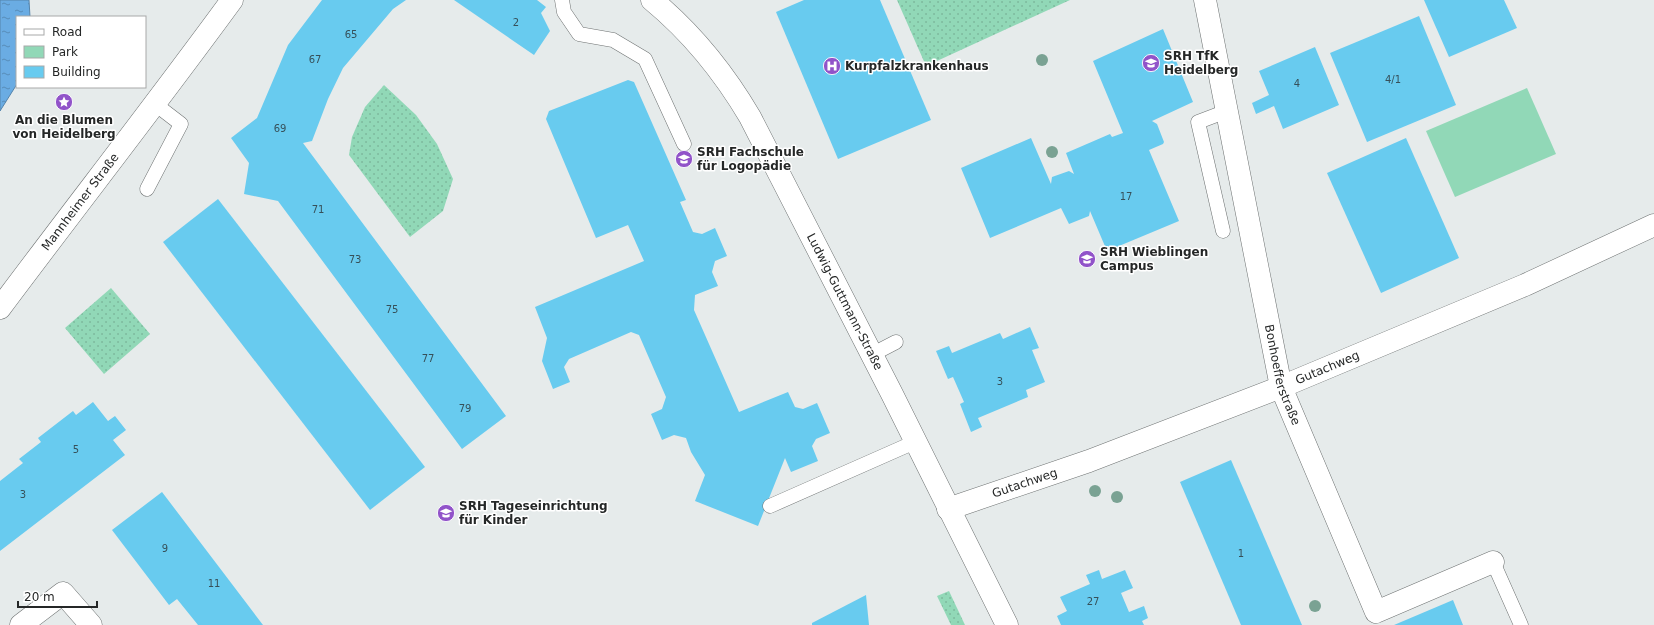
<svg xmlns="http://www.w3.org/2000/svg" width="1654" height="625" viewBox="0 0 1654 625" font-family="'DejaVu Sans',sans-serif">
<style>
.green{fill:url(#green-dots)}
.pitch{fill:#91d8b7}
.water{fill:url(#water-ripples);stroke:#5584ab}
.building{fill:#68cbef}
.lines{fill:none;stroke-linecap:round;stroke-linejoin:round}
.lane-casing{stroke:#6e7272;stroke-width:15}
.street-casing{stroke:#6e7272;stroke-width:23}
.secondary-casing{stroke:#6e7272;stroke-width:23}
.lane{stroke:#fff;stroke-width:14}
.street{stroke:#fff;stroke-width:22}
.secondary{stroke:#fff;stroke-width:22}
.tree{fill:#7aa293}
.labels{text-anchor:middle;stroke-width:3;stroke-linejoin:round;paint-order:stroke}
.number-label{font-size:10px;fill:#365059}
.poi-label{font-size:12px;font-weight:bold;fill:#252727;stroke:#fff;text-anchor:start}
.street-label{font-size:12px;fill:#252727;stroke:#fff}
</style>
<defs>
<pattern id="green-dots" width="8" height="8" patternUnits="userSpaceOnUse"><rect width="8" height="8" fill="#91d8b7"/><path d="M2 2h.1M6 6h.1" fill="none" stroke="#7db99d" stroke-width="1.8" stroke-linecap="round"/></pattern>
<pattern id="water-ripples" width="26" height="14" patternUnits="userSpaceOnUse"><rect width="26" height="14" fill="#6aace3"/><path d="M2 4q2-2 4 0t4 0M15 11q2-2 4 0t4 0" fill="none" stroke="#578cb8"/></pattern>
</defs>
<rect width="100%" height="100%" fill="#e6ebeb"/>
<!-- green -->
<g class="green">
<path d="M897,0h173l-144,66z"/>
<path d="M384,85l32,30 21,29 16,35 -10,32 -33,26 -61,-82 3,-18 13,-30z"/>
<path d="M111,288l39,46 -46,40 -39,-46z"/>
<path d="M949,591l16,34h-14l-14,-29z"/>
</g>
<!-- pitch -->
<path class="pitch" d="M1527,88l29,66 -101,43 -29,-66z"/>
<!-- water -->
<path class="water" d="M0,0h29l1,17h-13v67l-17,27z"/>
<!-- building -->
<g class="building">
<path d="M322,0h84l-13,9 -50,59 -15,31 -16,42 -9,2 203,273 -44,33 -184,-248 -34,-7 5,-31 -18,-25 26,-20 31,-73z"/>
<path d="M454,0h83l9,7 -5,6 9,18 -16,24z"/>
<path d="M804,0h76l51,120 -93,39 -62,-147z"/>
<path d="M1424,0h80l13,28 -68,29z"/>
<path d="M1419,16l37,89 -89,37 -37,-89z"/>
<path d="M1163,29l30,73 -41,19 5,3 7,18 -1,2 -14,6 30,71 -72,30 -17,-40 -1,5 -20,8 -8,-16 -71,30 -29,-70 70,-30 20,46 1,-7 17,-6 5,3 -8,-21 44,-19 2,3 11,-4 -30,-72z"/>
<path d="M1315,47l24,58 -56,24 -9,-23 -18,8 -4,-11 17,-8 -10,-24z"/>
<path d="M628,80l6,2 52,118 -6,2 13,30 9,2 13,-6 12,28 -12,5 -3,11 6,14 -23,9 -1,15 45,102 49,-20 7,15 8,2 14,-6 13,30 -14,6 -4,7 6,15 -27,11 -6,-14 -27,68 -63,-25 10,-26 -14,-23 -5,-14 -12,-3 -12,5 -11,-26 11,-5 4,-12 -27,-62 -8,-3 -62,27 -5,8 6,15 -17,7 -11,-28 5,-23 -12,-31 109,-46 -16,-36 -32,13 -50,-119 3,-8z"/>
<path d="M1406,138l53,120 -78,35 -54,-120z"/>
<path d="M218,199l207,268 -55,43 -207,-268z"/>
<path d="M1030,327l9,21 -7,2 13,32 -19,8 2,7 -50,21 4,9 -11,5 -11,-28 4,-2 -11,-25 -5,2 -12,-28 13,-5 3,7 48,-20 3,6z"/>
<path d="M93,402l15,19 7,-5 11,14 -13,10 12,15 -125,96v-70l23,-18 -4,-4 22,-17 -3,-4 35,-27 3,4z"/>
<path d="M1231,460l71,165h-61l-61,-143z"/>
<path d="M162,492l57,75 44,58h-65l-21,-26 -8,6 -57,-75z"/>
<path d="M1099,570l3,9 23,-9 8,18 -12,5 8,19 15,-6 4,12 -6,3 2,4h-83l-4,-9 10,-5 -7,-14 30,-13 -4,-9z"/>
<path d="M866,595l3,30h-57v-2z"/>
<path d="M1453,600l10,25h-69z"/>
</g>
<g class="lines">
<defs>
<g id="lane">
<path d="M562,0l2,12 15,22 34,6 32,19 39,85"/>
<path d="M147,189l34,-65 -26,-20"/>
<path d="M1223,231l-25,-109 29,-11"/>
<path d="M871,355l25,-13"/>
<path d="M770,506l145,-64"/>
<path d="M1493,562l28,63"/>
</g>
<g id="street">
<path id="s1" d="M652,0c40,33 72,73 98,117l142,277 115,231"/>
<path id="s2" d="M1205,0l76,387 95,225 117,-50"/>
<path id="s3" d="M948,509l141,-48 192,-74 244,-102 129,-60"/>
<path d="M21,625l42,-32 28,32"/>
</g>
<g id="secondary">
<path id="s4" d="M0,308c77,-103 156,-204 232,-308"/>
</g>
</defs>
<!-- lane casing -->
<use href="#lane" class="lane-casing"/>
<!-- street casing -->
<use href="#street" class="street-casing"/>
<!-- secondary casing -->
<use href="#secondary" class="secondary-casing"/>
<!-- lane -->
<use href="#lane" class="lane"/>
<!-- street -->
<use href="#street" class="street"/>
<!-- secondary -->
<use href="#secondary" class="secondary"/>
</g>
<!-- trees -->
<g class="tree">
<circle cx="1042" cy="60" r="6"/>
<circle cx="1052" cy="152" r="6"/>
<circle cx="1095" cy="491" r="6"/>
<circle cx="1117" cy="497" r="6"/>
<circle cx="1315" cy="606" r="6"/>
</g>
<!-- icons -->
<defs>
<symbol id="school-disc" viewBox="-11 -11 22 22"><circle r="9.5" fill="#9153c9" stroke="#fff"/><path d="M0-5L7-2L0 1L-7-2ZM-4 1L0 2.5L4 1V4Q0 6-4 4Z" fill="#fff"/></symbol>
<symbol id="hospital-disc" viewBox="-11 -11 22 22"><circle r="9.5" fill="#9153c9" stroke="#fff"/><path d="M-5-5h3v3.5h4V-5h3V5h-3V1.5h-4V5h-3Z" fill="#fff"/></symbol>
<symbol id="sight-disc" viewBox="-11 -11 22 22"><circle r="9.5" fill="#9153c9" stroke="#fff"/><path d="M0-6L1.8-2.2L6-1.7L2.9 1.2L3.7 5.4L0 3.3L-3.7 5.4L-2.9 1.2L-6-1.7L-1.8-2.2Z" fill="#fff"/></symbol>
<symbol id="university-disc" viewBox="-11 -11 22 22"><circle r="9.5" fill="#9153c9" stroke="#fff"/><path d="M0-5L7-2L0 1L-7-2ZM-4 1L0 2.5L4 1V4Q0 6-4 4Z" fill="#fff"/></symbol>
</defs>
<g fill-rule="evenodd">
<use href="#school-disc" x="1141" y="53" width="20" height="20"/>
<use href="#hospital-disc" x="822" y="56" width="20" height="20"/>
<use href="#sight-disc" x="54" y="92" width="20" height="20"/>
<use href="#university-disc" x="674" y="149" width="20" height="20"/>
<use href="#university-disc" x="1077" y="249" width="20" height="20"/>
<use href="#school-disc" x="436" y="503" width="20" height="20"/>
</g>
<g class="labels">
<!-- number labels -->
<g class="number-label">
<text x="516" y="26">2</text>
<text x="351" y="38">65</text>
<text x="315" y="63">67</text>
<text x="1393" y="83">4/1</text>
<text x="1297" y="87">4</text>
<text x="280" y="132">69</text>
<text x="1126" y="200">17</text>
<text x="318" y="213">71</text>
<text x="355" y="263">73</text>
<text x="392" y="313">75</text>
<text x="428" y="362">77</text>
<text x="1000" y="385">3</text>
<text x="465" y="412">79</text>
<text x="76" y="453">5</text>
<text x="23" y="498">3</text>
<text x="165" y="552">9</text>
<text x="1241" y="557">1</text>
<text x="214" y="587">11</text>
<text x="1093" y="605">27</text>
</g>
<!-- poi labels -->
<g class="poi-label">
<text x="1164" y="60">SRH TfK<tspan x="1164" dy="14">Heidelberg</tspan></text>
<text x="845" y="70">Kurpfalzkrankenhaus</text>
<text x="64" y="124" text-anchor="middle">An die Blumen<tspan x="64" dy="14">von Heidelberg</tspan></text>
<text x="697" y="156">SRH Fachschule<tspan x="697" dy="14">für Logopädie</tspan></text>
<text x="1100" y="256">SRH Wieblingen<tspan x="1100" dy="14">Campus</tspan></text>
<text x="459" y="510">SRH Tageseinrichtung<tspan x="459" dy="14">für Kinder</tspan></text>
</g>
<!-- street labels -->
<g class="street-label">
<text dy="4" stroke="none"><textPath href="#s4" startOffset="133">Mannheimer Straße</textPath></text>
<text dy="4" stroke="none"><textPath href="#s1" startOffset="361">Ludwig-Guttmann-Straße</textPath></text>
<text dy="4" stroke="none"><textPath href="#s3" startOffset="405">Gutachweg</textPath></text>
<text dy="4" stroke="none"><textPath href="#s2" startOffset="383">Bonhoefferstraße</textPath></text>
<text dy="4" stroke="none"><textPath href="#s3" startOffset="81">Gutachweg</textPath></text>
</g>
</g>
<!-- legend -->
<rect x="16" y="16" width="130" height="72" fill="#ffffff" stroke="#a8a9a9"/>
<rect x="24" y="29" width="20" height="6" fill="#ffffff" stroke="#a8a9a9"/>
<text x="52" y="36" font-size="12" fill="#252727">Road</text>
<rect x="24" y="46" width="20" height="12" fill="#91d8b7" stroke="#a8a9a9"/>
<text x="52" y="56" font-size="12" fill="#252727">Park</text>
<rect x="24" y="66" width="20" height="12" fill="#68cbef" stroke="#a8a9a9"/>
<text x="52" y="76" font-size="12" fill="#252727">Building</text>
<!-- scale -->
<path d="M18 601v6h79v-6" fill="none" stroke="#252727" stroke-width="2"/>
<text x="24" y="601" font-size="12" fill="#252727" stroke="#ffffff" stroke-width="3" paint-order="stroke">20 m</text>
</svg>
